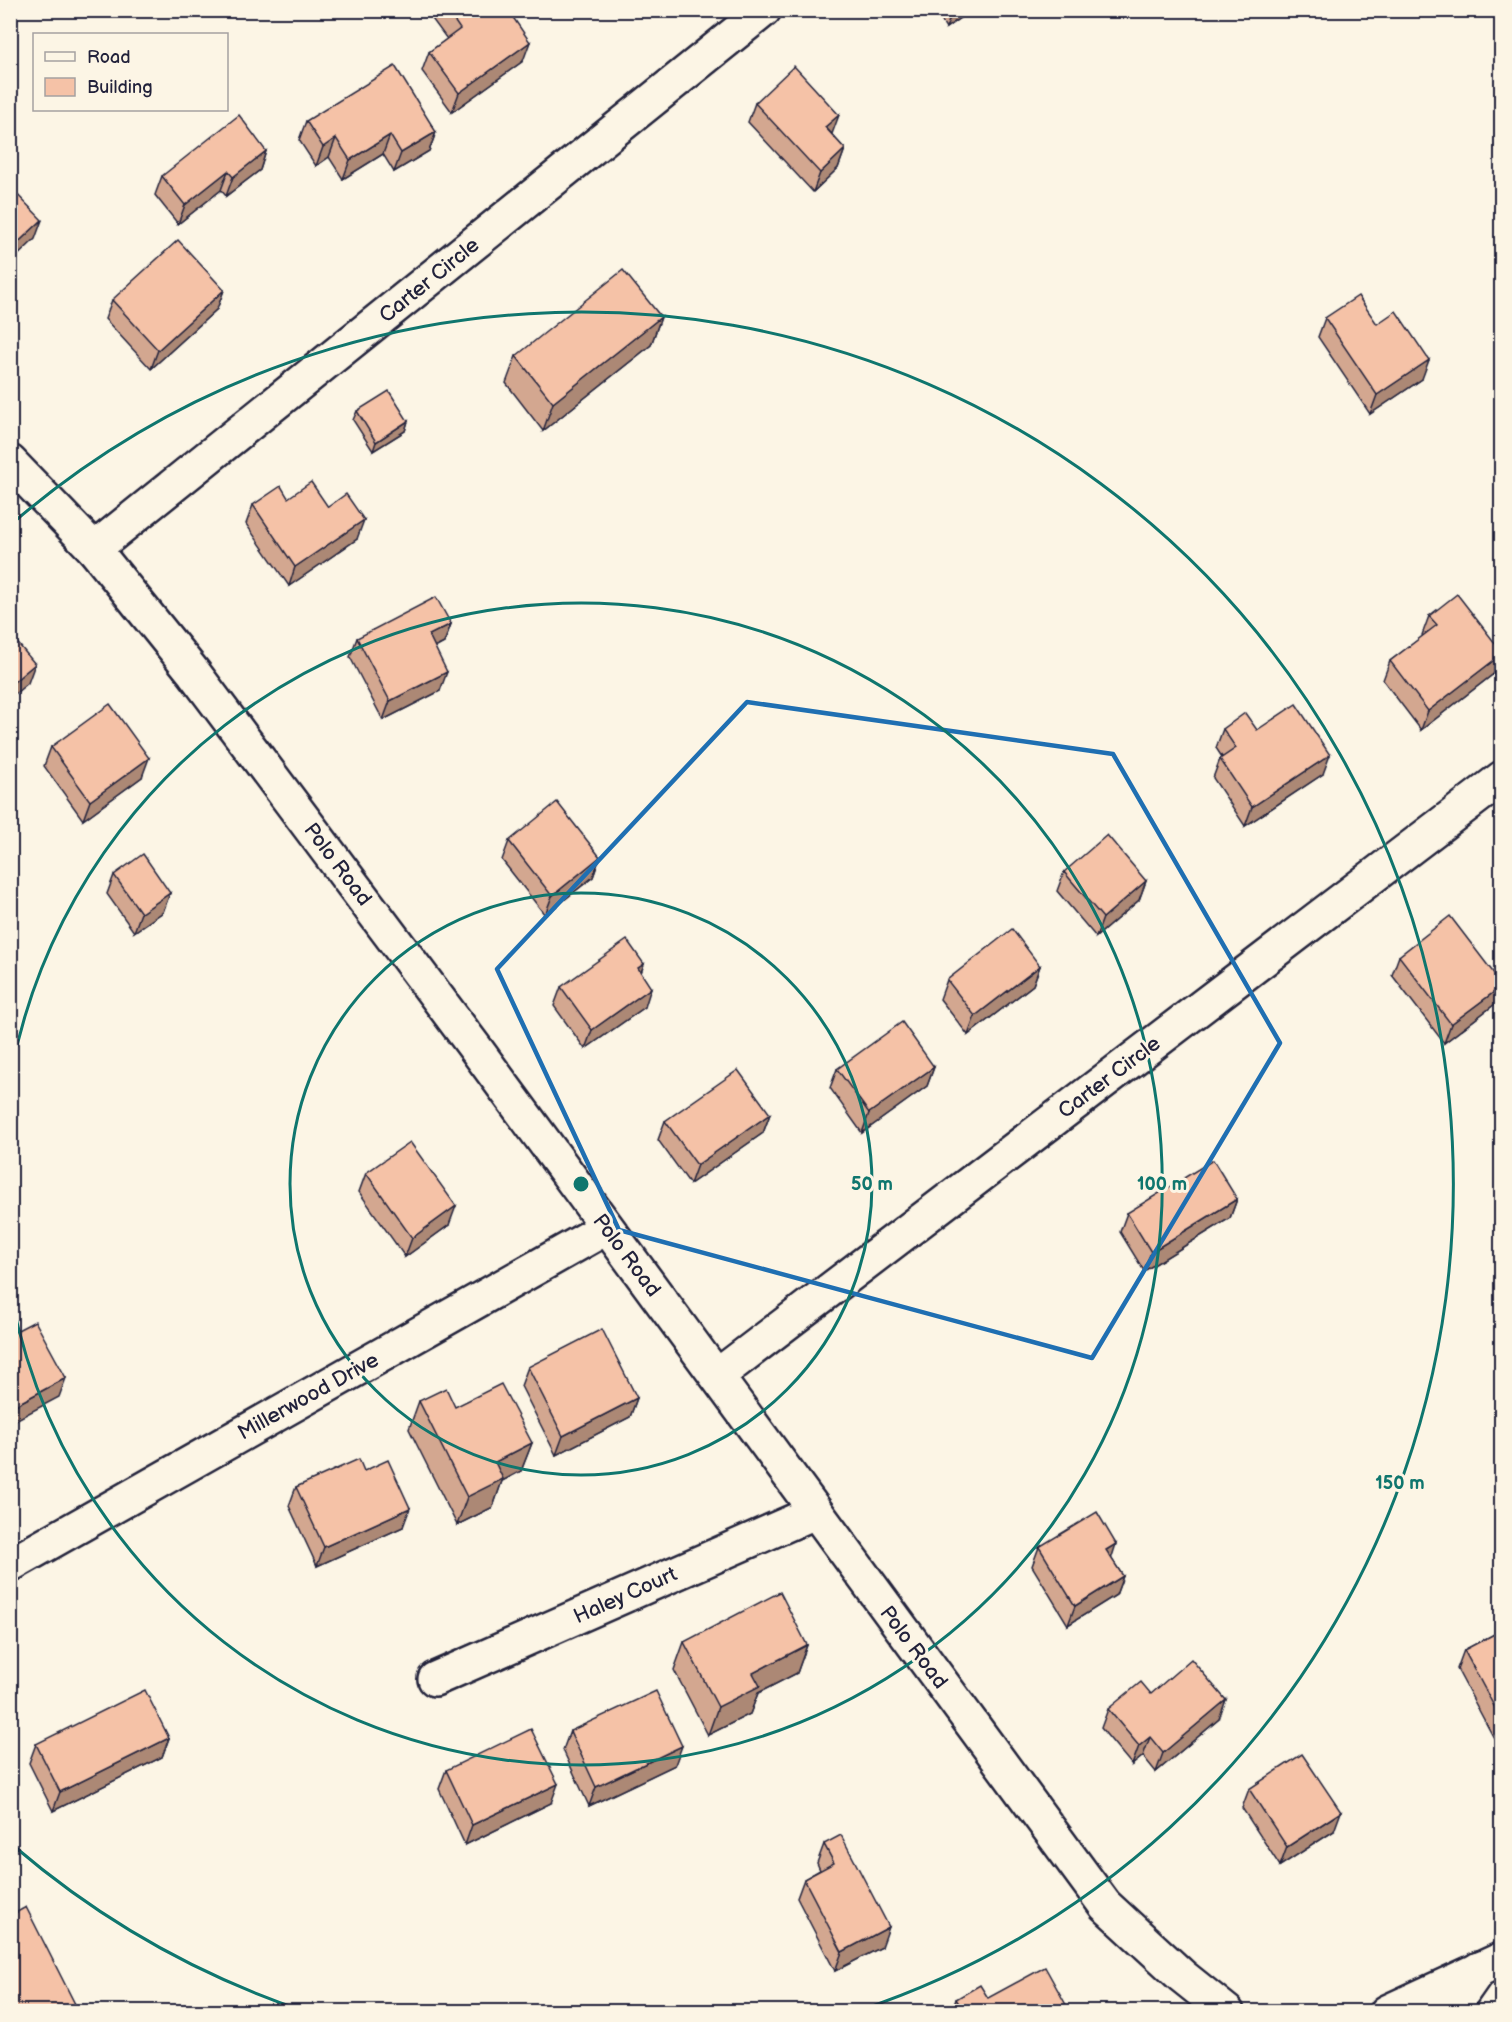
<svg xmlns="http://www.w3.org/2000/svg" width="1512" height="2022" viewBox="0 0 1512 2022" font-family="'Balsamiq Sans',sans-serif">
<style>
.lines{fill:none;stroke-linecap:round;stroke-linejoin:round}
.minor-casing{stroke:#22223b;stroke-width:38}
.secondary-casing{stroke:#22223b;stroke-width:38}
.minor{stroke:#fcf5e5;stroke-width:33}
.secondary{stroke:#fcf5e5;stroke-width:33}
.wall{fill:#d3a790;stroke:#22223b;stroke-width:1.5}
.shaded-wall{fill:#ac8875;stroke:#22223b;stroke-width:1.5}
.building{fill:#f5c2a7;stroke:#22223b;stroke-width:1.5}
.marked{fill:none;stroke:#1f6fb2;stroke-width:4.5;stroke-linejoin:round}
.ring{fill:none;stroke:#0f766e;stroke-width:3}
.labels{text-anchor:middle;stroke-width:6;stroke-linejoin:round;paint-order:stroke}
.street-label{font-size:21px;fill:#22223b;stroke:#fcf5e5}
.centre{fill:#0f766e;stroke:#fcf5e5;stroke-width:3}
.ring-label{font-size:18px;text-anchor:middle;font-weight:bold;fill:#0f766e;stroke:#fcf5e5;stroke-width:6;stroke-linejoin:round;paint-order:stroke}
</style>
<rect width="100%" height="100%" fill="#fcf5e5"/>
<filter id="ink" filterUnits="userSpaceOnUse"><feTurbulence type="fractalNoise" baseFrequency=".0167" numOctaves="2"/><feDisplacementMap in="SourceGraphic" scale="12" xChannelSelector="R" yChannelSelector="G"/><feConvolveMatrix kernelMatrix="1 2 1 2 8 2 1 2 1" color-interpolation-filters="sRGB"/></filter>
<g filter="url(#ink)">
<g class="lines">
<defs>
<g id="minor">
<path d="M94,549l670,-539"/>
<path d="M717,1376l785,-598"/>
<path d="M10,1565l596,-337"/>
<path d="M435,1679l380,-167"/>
</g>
<g id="secondary">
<path d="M10,462l84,87 100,124 282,376 629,856 77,71 45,36"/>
<path d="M1387,2012l115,-53"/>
<path d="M1449,2012l30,-43"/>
</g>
</defs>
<!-- minor casing -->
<use href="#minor" class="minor-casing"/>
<!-- secondary casing -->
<use href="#secondary" class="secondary-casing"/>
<!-- minor -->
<use href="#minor" class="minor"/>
<!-- secondary -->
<use href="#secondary" class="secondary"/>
</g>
<!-- wall -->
<g class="wall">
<path d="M427,10h81l15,51 -71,51 -30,-41 7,-19 18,-13 -20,-27z"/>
<path d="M935,10h36l-25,18z"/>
<path d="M755,103l76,31 14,15 -7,19 -25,24 -65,-70z"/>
<path d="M306,121l130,11 -7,19 -35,21 -11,-18 -40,25 -14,-22 -13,9 -17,-26z"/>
<path d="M266,151l-6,19 -34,26 -5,-6 -43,34 -23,-29 7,-19z"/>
<path d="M224,290l-7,19 -66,60 -46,-50 7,-19z"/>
<path d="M661,317l-10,28 -108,86 -37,-48 10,-27z"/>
<path d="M1325,318l52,6 45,55 -52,35 -52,-77z"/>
<path d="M357,411l51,10 -3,10 -32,20 -20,-31z"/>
<path d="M288,498l40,9 29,32 -68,47 -43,-62 7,-19z"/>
<path d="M1429,616l73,36v4l-6,16 -75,58 -38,-50 7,-19 33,-25 -1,-1z"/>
<path d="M451,624l-7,19 -9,5 5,43 -57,29 -33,-63 7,-19z"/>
<path d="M1223,729l34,1 66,44 -78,52 -32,-48 7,-19 2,-2 -6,-9z"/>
<path d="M51,747l91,30 -59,43 -39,-54z"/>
<path d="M509,841l91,16 -7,20 -48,38 -43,-55z"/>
<path d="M1064,872l82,9 -7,19 -43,37 -39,-46z"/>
<path d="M114,875l56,18 -7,19 -29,20 -27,-38z"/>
<path d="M1399,956l96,48 -51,39 -52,-68z"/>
<path d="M644,964l-3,9 4,34 -60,42 -31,-43 7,-19z"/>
<path d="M1040,966l-7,19 -65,50 -28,-36 7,-19z"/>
<path d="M934,1067l-7,19 -65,47 -32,-45 7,-19z"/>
<path d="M770,1114l-7,19 -73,51 -32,-44 7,-19z"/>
<path d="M366,1173l83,52 -44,32 -46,-65z"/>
<path d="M1237,1199l-7,19 -86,53 -24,-39 7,-19z"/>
<path d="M528,1367l109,31 -7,19 -74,38 -35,-69z"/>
<path d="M419,1401l36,6 77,36 -11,28 -19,10 -9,26 -36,18 -48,-96z"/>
<path d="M364,1471l39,56 -86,39 -28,-60 7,-19z"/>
<path d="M1039,1547l72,11 12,18 -7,19 -48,30 -36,-59z"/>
<path d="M1502,1630v109l-6,3 -39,-73 7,-19z"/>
<path d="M684,1642l123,3 -10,28 -39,20 -8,21 -42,21 -34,-65z"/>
<path d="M1151,1694l68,25 -63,53 -13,-16 -11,9 -31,-37 7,-19z"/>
<path d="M570,1731l105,34 -86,41 -26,-56z"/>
<path d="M169,1738l-7,19 -109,54 -24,-48 7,-19z"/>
<path d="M446,1770l105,33 -86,42 -26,-56z"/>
<path d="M1249,1789l85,42 -54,35 -38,-58z"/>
<path d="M824,1844l58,103 -47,24 -38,-73 7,-19 16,-9 -3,-7z"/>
<path d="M988,1998l82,14h-118l4,-13z"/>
</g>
<!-- shaded-wall -->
<g class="shaded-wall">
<path d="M953,10h18l-25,18z"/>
<path d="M530,42l-7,19 -71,51 7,-19z"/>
<path d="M839,115l-7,19 -7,-7z"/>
<path d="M436,132l-7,19 -35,21 7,-19z"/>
<path d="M390,135l-7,19 -40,25 7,-19z"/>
<path d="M336,138l-7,19 -13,9 7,-19z"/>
<path d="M845,149l-7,19 -25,24 7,-19z"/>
<path d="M266,151l-6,19 -34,26 7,-19z"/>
<path d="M228,171l-7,19 -43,34 7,-19z"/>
<path d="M42,220l-7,19 -25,24v-13z"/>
<path d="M224,290l-7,19 -66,60 7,-19z"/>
<path d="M661,317l-10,28 -108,86 10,-28z"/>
<path d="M1429,360l-7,19 -52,35 7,-19z"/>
<path d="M408,421l-3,10 -32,20 3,-9z"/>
<path d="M364,520l-7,19 -68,47 6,-19z"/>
<path d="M451,624l-7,19 -22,11 7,-19z"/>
<path d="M1502,654l-6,18 -75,58 7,-19z"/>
<path d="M35,664l-7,19 -18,15v-13z"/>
<path d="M447,672l-7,19 -57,29 7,-19z"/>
<path d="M1330,755l-7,19 -78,52 7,-19z"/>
<path d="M149,758l-7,19 -59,43 7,-19z"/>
<path d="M600,857l-7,20 -48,38 7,-19z"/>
<path d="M1146,881l-7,19 -43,37 7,-19z"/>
<path d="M170,893l-7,19 -29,20 7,-19z"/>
<path d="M644,964l-7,19 1,-15z"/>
<path d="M1040,966l-7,19 -65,50 7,-19z"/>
<path d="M1502,986l-7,18 -51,39 7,-19z"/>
<path d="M651,988l-6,19 -60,42 7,-19z"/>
<path d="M934,1067l-7,19 -65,47 7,-20z"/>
<path d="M770,1114l-7,19 -73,51 7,-19z"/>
<path d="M1237,1199l-7,19 -86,53 7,-19z"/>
<path d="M456,1206l-7,19 -44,32 7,-19z"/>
<path d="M66,1378l-7,19 -49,26v-15z"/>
<path d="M637,1398l-7,19 -74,38 7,-19z"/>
<path d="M532,1443l-11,28 -19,10 -9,26 -36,18 10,-28 28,-35z"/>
<path d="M410,1508l-7,19 -86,39 7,-19z"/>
<path d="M1116,1544l-6,19 -4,-13z"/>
<path d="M1123,1576l-7,19 -48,30 7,-19z"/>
<path d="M807,1645l-10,28 -39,20 -8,21 -42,21 10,-28 35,-34z"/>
<path d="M1226,1700l-7,19 -63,53 7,-19z"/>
<path d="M1502,1726v13l-6,3z"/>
<path d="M1150,1737l-7,19 -11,9 7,-19z"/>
<path d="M169,1738l-7,19 -109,54 7,-19z"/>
<path d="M682,1746l-7,19 -86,41 7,-19z"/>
<path d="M558,1784l-7,19 -86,42 7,-20z"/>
<path d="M1341,1812l-7,19 -54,35 7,-19z"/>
<path d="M889,1927l-7,20 -47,24 7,-19z"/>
</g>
<!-- building -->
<g class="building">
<path d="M447,10h61l22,32 -71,51 -30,-41 31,-23z"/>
<path d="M395,66l41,66 -35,21 -11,-18 -40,25 -14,-22 -13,9 -17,-26z"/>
<path d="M794,66l45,49 -14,12 20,22 -25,24 -65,-70z"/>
<path d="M239,115l27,36 -33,26 -5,-6 -43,34 -23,-29z"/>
<path d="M10,187l32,33 -32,30z"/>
<path d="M178,240l46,50 -66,60 -46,-50z"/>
<path d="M623,270l38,47 -108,86 -37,-47z"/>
<path d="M1358,296l19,28 19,-13 33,49 -52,35 -52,-77z"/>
<path d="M389,391l19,30 -32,21 -19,-31z"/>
<path d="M311,482l17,25 18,-13 18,26 -69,47 -42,-62 28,-19 7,12z"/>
<path d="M1457,594l45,58v2l-74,57 -38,-50 47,-36 -8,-9z"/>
<path d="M436,597l15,27 -22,11 18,37 -57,29 -33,-63z"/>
<path d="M10,634l25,30 -25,21z"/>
<path d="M110,704l39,54 -59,43 -39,-54z"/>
<path d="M1296,704l34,51 -78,52 -32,-48 16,-11 -13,-19 22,-16 12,17z"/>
<path d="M557,802l43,55 -48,39 -43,-55z"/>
<path d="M1107,835l39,46 -43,37 -39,-46z"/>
<path d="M143,854l27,39 -29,20 -27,-38z"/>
<path d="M1450,916l52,68v2l-51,38 -52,-68z"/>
<path d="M1012,929l28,37 -65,50 -28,-36z"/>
<path d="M627,940l17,24 -6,4 13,20 -59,42 -31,-43z"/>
<path d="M902,1022l32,45 -65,46 -32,-44z"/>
<path d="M738,1070l32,44 -73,51 -32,-44z"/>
<path d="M410,1142l46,64 -44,32 -46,-65z"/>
<path d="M1213,1160l24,39 -86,53 -24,-39z"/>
<path d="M35,1321l31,57 -56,30v-74z"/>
<path d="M602,1329l35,69 -74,38 -35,-69z"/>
<path d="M501,1384l31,59 -37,19 8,17 -36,18 -48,-96 27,-13 9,19z"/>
<path d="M359,1459l5,12 24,-11 22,48 -86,39 -28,-60z"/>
<path d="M1097,1512l19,32 -10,6 17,26 -48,30 -36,-59z"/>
<path d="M780,1592l27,53 -54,28 7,13 -42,21 -34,-65z"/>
<path d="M1502,1630v91l-38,-71z"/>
<path d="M1191,1659l35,41 -63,53 -13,-16 -11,9 -31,-37 33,-27 10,12z"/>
<path d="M145,1690l24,48 -109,54 -24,-48z"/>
<path d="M656,1691l26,55 -86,41 -26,-56z"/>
<path d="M531,1729l27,55 -86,41 -26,-55z"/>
<path d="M1302,1754l39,58 -54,35 -38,-58z"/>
<path d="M841,1835l48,92 -47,25 -38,-73 30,-16 -10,-19z"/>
<path d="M26,1907l53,105h-69v-96z"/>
<path d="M1045,1967l25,45h-109l2,-2 -7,-11 24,-14 8,13z"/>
</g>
</g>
<!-- marked area -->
<path class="marked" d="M747,702l366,52 167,289 -188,315 -473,-128 -122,-261z"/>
<!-- distance rings -->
<g class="ring">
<circle cx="581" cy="1184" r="291"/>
<path d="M11 1073A581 581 0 1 1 11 1295"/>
<path d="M304 2011A872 872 0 0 1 15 1847M15 521A872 872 0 1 1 858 2011"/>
</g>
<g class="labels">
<!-- street labels -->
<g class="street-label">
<text transform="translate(429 280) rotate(-39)" y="7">Carter Circle</text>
<text transform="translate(338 864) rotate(53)" y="7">Polo Road</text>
<text transform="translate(1109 1077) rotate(-37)" y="7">Carter Circle</text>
<text transform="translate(627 1255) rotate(53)" y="7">Polo Road</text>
<text transform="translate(308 1396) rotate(-29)" y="7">Millerwood Drive</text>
<text transform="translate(625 1595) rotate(-24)" y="7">Haley Court</text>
<text transform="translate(914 1647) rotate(53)" y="7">Polo Road</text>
</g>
</g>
<circle cx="581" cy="1184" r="9" class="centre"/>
<g class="ring-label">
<text x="872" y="1190">50 m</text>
<text x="1162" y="1190">100 m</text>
<text x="1400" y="1489">150 m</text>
</g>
<!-- margin -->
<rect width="1512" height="2022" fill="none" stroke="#fcf5e5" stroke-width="36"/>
<rect x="18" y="18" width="1476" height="1986" fill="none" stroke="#22223b" stroke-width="2" filter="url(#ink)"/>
<!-- legend -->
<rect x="33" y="33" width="195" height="78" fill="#fcf5e5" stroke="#a5a1a1" stroke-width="1.5"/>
<rect x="45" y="52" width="30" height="9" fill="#fcf5e5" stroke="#a5a1a1" stroke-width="1.5"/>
<text x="87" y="63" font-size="18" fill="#22223b">Road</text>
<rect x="45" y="78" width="30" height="18" fill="#f5c2a7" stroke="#a5a1a1" stroke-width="1.5"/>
<text x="87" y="93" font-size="18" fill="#22223b">Building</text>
</svg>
